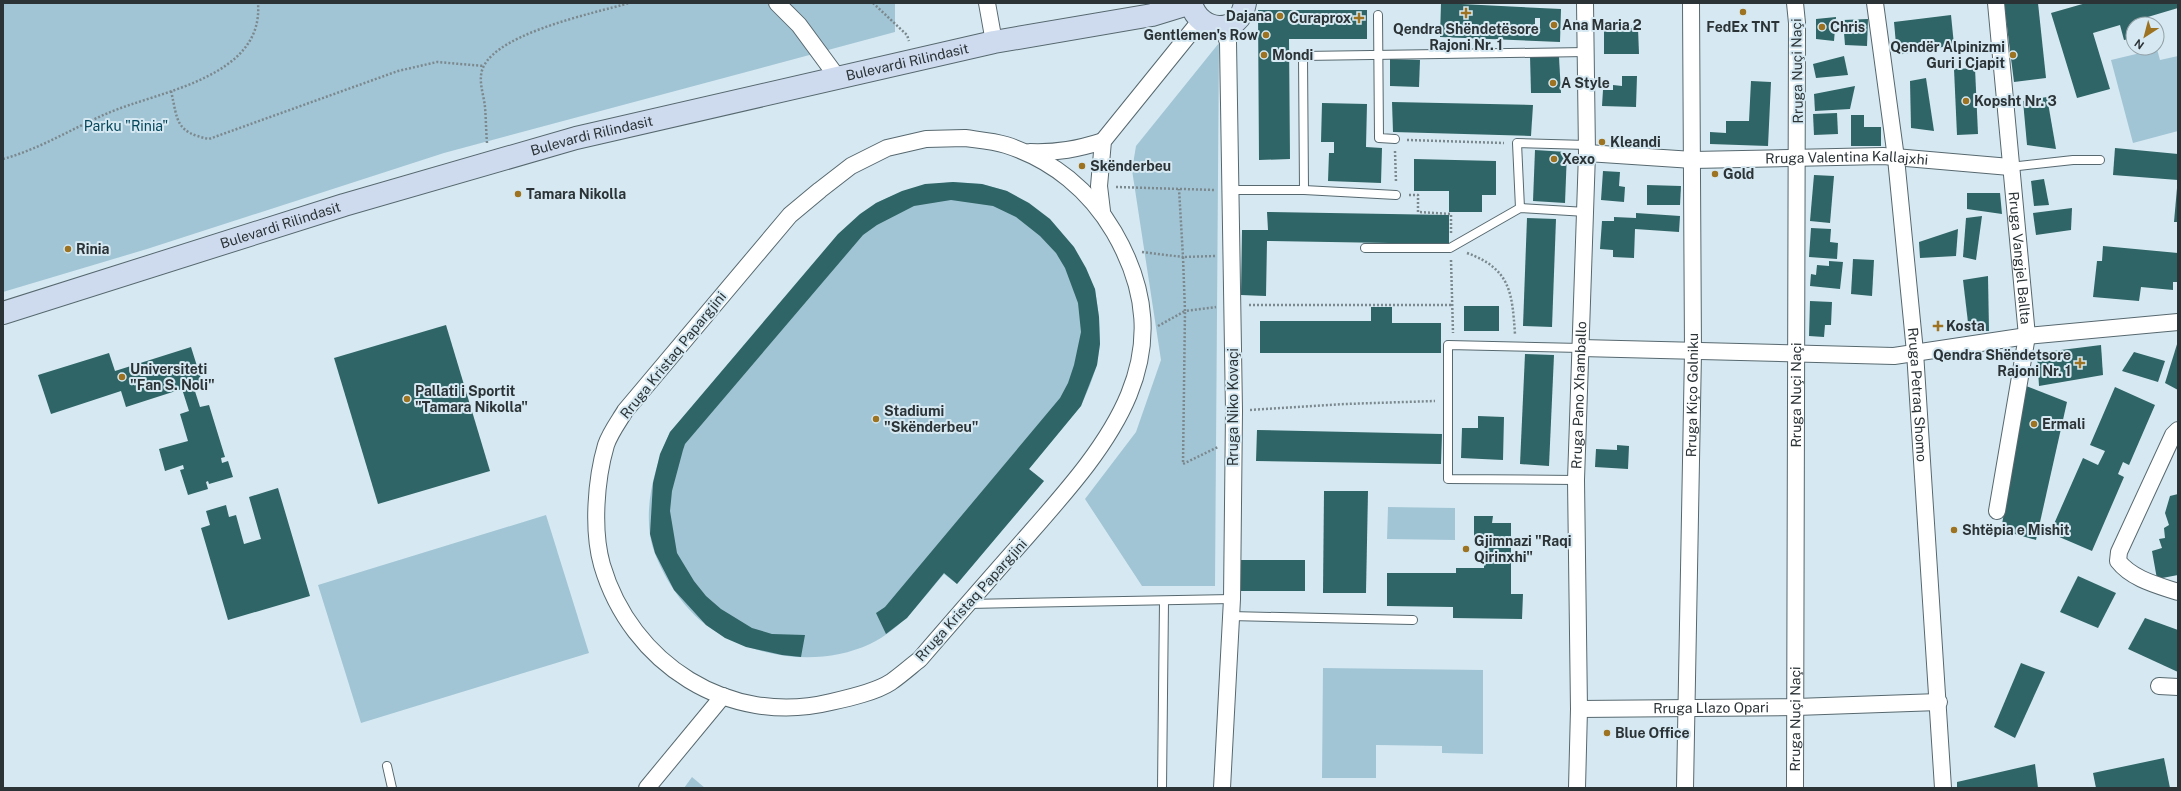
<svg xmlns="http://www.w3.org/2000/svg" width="2181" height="791" viewBox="0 0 2181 791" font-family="'Public Sans',sans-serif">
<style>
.green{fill:#a2c5d5}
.building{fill:#2f6566;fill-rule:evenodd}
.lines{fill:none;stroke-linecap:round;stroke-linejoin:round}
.service-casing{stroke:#57686f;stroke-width:10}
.minor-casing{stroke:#57686f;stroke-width:18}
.secondary-casing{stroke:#57686f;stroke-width:24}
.path{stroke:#7b888e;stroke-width:2.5;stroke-dasharray:2 2;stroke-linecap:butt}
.service{stroke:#fff;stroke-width:8}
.minor{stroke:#fff;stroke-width:16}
.secondary{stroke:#cedbee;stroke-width:22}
.poi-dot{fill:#9d7221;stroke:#d6e9f2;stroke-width:1.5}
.labels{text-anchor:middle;stroke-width:4;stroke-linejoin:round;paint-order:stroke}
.poi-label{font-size:14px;font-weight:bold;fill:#2b3336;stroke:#d6e9f2;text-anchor:start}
.street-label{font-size:14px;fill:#2b3336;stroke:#d6e9f2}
.park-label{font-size:14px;fill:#05475c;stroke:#d6e9f2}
</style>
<rect width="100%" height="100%" fill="#d6e9f2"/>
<!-- green -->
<g class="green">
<path d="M3,3h892v29l-451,121 -297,96 -144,43z"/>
<path d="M1219,43l-4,543h-73l-57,-87 51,-67 25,-72 -29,-190 4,-24z"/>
<path d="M2157,49l3,11 18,-4v75l-45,12 -22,-83z"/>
<path d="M953,182l29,2 25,7 88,98 4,28 1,27 -3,21 -7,20 -9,21 -52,63 15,12 -87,103 -13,-10c-22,25 -42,55 -74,70 -52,24 -118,14 -164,-19 -15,-11 -29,-29 -39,-46 -7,-13 -15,-29 -17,-44 -5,-35 6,-72 20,-103l206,-229c28,-13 46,-18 77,-21z"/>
<path d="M1388,507l67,1v32l-68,-1z"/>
<path d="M546,515l43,138 -228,70 -43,-138z"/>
<path d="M1323,668l160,2v84l-41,-1v-7l-66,-1v33h-54z"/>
<path d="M692,777l13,11h-21z"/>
</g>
<!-- building -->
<g class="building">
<path d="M1441,3l120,6 -1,33 -120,-5zM1535,18h5v9l-5,-1z"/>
<path d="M2004,3h34l8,75 -32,4z"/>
<path d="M2086,3h92v5l-37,11 1,5h-9v14l-9,2 -4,-15 -27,8 17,56 -33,9 -26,-85z"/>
<path d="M1258,10h109v29h-78l1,120 -31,1z"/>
<path d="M1951,15l3,30 -57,10 -3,-33z"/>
<path d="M1836,17l-2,24 -18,-2v-20z"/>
<path d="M1868,19l-1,27 -22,-1 -2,-25z"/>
<path d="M1604,28h34l1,26h-35z"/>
<path d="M1530,56l29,1 2,36h-30z"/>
<path d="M1844,56l4,19 -32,3 -3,-14z"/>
<path d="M1390,59l30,1 -1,27 -29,-1z"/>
<path d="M1975,68l3,66 -21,1 -3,-66z"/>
<path d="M1622,76h15l-1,31 -34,-1 1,-16h10v-5l9,1z"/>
<path d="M1926,78l8,53 -23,-3 -1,-47z"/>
<path d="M1751,81l20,1 -3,64 -58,-2v-12l16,1v-12h23z"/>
<path d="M1855,86l-5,23 -35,2 -1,-17z"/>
<path d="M2047,97l9,52 -29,-4 -4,-44z"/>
<path d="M1392,102l141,3 -2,31 -138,-4z"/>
<path d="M1322,103l45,1 -1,43 16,1 -1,35 -53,-2 1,-28h5v-11h-13z"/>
<path d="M1837,113l1,21 -24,1 -1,-21z"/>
<path d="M1851,115h13v12h17v19h-30z"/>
<path d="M2115,148l63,6v26l-65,-5z"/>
<path d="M1535,150l32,2 -2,51 -32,-2z"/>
<path d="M1414,159l82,2v34h-14v17h-33v-21h-35z"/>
<path d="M1603,171l17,1 -1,14 6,1 -1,15 -23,-2z"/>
<path d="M1814,175l20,1 -4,47 -20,-2z"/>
<path d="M2044,179l5,26 -15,1 -3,-25z"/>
<path d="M953,182l29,2 25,7 22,12 21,16 24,28 12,21 9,21 4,28 1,27 -3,21 -16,41 -52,63 15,12 -87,103 -13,-11 -37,45 -21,16 -10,-21 9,-6 175,-209 8,-15 6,-18 7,-33 -3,-29 -13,-35 -9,-15 -16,-17 -24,-19 -23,-11 -42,-6 -37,6 -37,19 -14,10 -178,209 -2,6 -11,41 -2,20 7,42 17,28 12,15 15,13 31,19 20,6 33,1 -4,22 -19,-2 -36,-8 -21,-9 -19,-13 -32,-35 -19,-37 -5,-19 3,-51 7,-29 10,-22 168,-198 22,-20 16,-11 26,-12 23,-7z"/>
<path d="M1647,185l34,1 -1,19h-33z"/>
<path d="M2177,188h1v34h-4z"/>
<path d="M1967,193h33l2,21 -35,-5z"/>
<path d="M2072,208l-1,22 -35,5 -3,-22z"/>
<path d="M1267,212l182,3v29l-182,-3 -1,55 -25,-1 1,-65h26z"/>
<path d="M1636,213l44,3 -1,16 -44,-3 -1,29 -21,-1v-7l-13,-1 2,-28h12v-4l22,1z"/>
<path d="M1982,216l-6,44 -13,-3 3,-39z"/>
<path d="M1527,218l29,1 -4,108 -29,-1z"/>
<path d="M1811,228l20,1 -1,13 8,1 -1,16 -28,-2z"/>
<path d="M1958,229l-2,27 -36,2 -1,-16z"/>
<path d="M2103,246l75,7v29h-5v8l-32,-3 -2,14 -46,-4 4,-36h5z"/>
<path d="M1853,259l21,1 -2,36 -21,-2z"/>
<path d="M1829,261l14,1 -3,27 -30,-3 1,-12 5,1 1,-10 12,1z"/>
<path d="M1988,276l1,55h-20l-6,-51z"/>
<path d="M1810,301l22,1 -1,23h-6l-1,12 -15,-1z"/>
<rect x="1464" y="306" width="35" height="25"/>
<path d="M1371,307h21v16h49v30h-181v-32h111z"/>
<path d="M446,325l44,146 -112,33 -44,-146z"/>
<path d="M2178,341v49l-13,-7z"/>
<path d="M2101,345l2,30 -64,11 -2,-33z"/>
<path d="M191,347l11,35 -9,3 7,22 9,-2 16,52 -4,1 1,5 6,-2 5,16 -24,7 -1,-3 -2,1 2,7 -20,6 -8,-25 4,-1 -1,-4 -18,6 -6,-22 29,-8 -8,-27 9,-3 -7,-22 -56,18 -5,-16 -70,23 -13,-39 71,-22 6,18z"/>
<path d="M2134,352l31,9 -7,21 -36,-11z"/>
<path d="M1525,354l29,1 -5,111 -29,-2z"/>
<path d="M2026,386l41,16 -31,138 -35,-10z"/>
<path d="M2115,387l40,18 -26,60 -6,-3 -5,12 6,3 -32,74 -42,-18 33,-75 15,7 7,-14 -15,-6z"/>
<path d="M1478,416l26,1 -1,43 -42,-2 1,-30h16z"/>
<path d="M1257,430l185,4 -1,30 -185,-3z"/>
<path d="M1617,445l12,1 -1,23 -33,-2 1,-18 21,1z"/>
<path d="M278,488l32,108 -82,24 -27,-92 9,-3 -4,-14 20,-6 3,12 7,-2 8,29 17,-5 -12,-42z"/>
<path d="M1324,491h44l-2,102h-43z"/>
<path d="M2178,494v81l-21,4 -5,-28 10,-3 -3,-9 6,-1 -1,-10 5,-3 -4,-12 5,-17z"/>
<path d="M1474,516h19l-1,7h19v71h12l-1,25 -69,-1v-11l-66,-1v-33h69v-5h28v-32h-10z"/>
<rect x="1238" y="560" width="67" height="31"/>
<path d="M2078,576l38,17 -18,35 -38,-16z"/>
<path d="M2145,618l33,12v42l-50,-23z"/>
<path d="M2021,663l24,9 -30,66 -21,-11z"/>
<path d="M2164,758l6,30h-74l-3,-15z"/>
<path d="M2035,764l3,24h-81v-6z"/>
</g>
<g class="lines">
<defs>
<g id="service">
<path d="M1378,15l1,123 16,1"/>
<path d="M2010,167l63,-7h27"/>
<path d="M1232,190h72l92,5"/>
<path d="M1304,190l-1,-134 283,-4"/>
<path d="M1520,208l-3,-65 70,2"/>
<path d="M1365,248h85l70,-40 66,4"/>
<path d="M1576,480l-128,-1v-134l133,3"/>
<path d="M968,604l264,-5"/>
<path d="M1230,616l183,4"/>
<path d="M387,766l5,22"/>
<path d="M1162,788l2,-187"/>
</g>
<g id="minor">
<path d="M777,3l22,22 39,53"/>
<path d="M987,3l7,39"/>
<path id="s1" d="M1875,3l21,155 19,194 28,436"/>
<path id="s2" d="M1996,3l31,333 -30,175"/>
<path d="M965,138c14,2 28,3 41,7 47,15 84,46 108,87 72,124 -5,211 -84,301 -37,42 -74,84 -110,126 -10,8 -19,16 -29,23 -15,10 -42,16 -60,20 -102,25 -200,-38 -229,-137 -10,-35 -6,-86 4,-120 4,-12 13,-24 19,-34l165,-196 30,-25 31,-24 36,-18 39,-9z"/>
<path d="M1030,152c27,1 48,-3 73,-11"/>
<path id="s3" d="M1587,153l106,7 190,-4 127,11"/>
<path d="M1102,211l-3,-25 4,-45 97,-120"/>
<path d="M1581,348l313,8 133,-20 151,-14"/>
<path d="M2178,430l-5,5 -54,117 -1,9c14,18 39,24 60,31"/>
<path d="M2159,686l19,1"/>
<path id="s4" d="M1579,709l217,-2 143,-5"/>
<path d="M647,788l76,-92"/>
<path d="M1222,788l10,-189 2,-188 -6,-369 -6,-15"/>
<path id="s5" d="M1577,788l2,-79 -3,-229 11,-327 -2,-150"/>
<path id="s6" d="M1685,788l8,-436 -2,-349"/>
<path id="s7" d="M1795,788l2,-765 -2,-20"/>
</g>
<g id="secondary">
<path d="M1191,3c8,31 49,33 54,0"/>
<path id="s8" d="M3,313l341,-108 232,-67 418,-96 158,-27 39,-12"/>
</g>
</defs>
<!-- service casing -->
<use href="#service" class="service-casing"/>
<!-- minor casing -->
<use href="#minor" class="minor-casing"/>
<!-- secondary casing -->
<use href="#secondary" class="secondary-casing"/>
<!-- path -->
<g class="path">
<path d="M873,3l34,32 2,6"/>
<path d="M171,91c7,30 4,41 38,48l189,-68 39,-9 47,4"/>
<path d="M1407,140l97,3"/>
<path d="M487,143c-1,-12 -1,-24 -2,-36 -1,-10 -5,-21 -4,-31 2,-41 115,-63 148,-73"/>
<path d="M1395,151l1,31"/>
<path d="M3,159c37,-10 70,-31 105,-46 51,-22 156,-35 150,-110"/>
<path d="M1116,187l99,3"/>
<path d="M1409,195h9v17l33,2v19"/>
<path d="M1142,252l41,5 -4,-68"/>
<path d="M1467,253c44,16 45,40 48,81"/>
<path d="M1215,256l-32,1 2,54 31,-4"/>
<path d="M1451,260l2,73"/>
<path d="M1249,305h203"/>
<path d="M1158,326l27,-15 -2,153 35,-17"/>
<path d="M1250,410l95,-6 90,-3"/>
</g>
<!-- service -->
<use href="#service" class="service"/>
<!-- minor -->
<use href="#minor" class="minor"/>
<!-- secondary -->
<use href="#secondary" class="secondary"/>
</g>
<!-- markers -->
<g class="poi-dot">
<circle cx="1743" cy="12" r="4"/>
<path d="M1464 7h4v4h4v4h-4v4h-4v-4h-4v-4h4z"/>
<circle cx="1280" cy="16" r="4"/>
<path d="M1357 12h4v4h4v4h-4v4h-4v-4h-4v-4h4z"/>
<circle cx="1554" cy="25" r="4"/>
<circle cx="1822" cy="27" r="4"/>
<circle cx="1266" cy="35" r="4"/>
<circle cx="1264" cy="55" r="4"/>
<circle cx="2013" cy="55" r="4"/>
<circle cx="1553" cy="83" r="4"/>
<circle cx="1966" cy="101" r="4"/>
<circle cx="1602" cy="142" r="4"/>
<circle cx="1554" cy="159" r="4"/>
<circle cx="1082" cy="166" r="4"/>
<circle cx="1715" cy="174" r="4"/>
<circle cx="518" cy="194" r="4"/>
<circle cx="68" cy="249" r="4"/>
<path d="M1936 320h4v4h4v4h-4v4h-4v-4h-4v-4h4z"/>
<path d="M2078 357h4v4h4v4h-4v4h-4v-4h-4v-4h4z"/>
<circle cx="122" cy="377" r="4"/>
<circle cx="407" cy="399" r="4"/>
<circle cx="876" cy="419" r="4"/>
<circle cx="2034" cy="424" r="4"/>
<circle cx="1954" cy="530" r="4"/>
<circle cx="1466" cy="549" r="4"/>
<circle cx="1607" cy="733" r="4"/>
</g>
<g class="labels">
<!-- poi labels -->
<g class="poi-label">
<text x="1272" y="21" text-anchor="end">Dajana</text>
<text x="1351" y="23" text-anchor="end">Curaprox</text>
<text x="1562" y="30">Ana Maria 2</text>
<text x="1743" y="32" text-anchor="middle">FedEx TNT</text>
<text x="1830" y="32">Chris</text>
<text x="1466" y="34" text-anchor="middle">Qendra Shëndetësore<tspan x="1466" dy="16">Rajoni Nr. 1</tspan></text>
<text x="1258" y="40" text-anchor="end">Gentlemen's Row</text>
<text x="2005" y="52" text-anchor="end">Qendër Alpinizmi<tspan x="2005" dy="16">Guri i Cjapit</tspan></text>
<text x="1272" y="60">Mondi</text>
<text x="1561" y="88">A Style</text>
<text x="1974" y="106">Kopsht Nr. 3</text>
<text x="1610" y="147">Kleandi</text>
<text x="1562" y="164">Xexo</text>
<text x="1090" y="171">Skënderbeu</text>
<text x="1723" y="179">Gold</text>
<text x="526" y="199">Tamara Nikolla</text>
<text x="76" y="254">Rinia</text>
<text x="1946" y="331">Kosta</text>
<text x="2071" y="360" text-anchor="end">Qendra Shëndetsore<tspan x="2071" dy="16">Rajoni Nr. 1</tspan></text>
<text x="130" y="374">Universiteti<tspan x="130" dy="16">"Fan S. Noli"</tspan></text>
<text x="415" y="396">Pallati i Sportit<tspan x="415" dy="16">"Tamara Nikolla"</tspan></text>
<text x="884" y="416">Stadiumi<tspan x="884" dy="16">"Skënderbeu"</tspan></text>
<text x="2042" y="429">Ermali</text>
<text x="1962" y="535">Shtëpia e Mishit</text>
<text x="1474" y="546">Gjimnazi "Raqi<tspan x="1474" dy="16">Qirinxhi"</tspan></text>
<text x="1615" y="738">Blue Office</text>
</g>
<!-- street labels -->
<g class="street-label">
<text dy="5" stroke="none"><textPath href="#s8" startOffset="939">Bulevardi Rilindasit</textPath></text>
<text transform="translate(1797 71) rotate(-91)" y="5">Rruga Nuçi Naçi</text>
<text dy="5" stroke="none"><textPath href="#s8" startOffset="615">Bulevardi Rilindasit</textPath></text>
<text dy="5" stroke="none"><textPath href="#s3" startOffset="260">Rruga Valentina Kallajxhi</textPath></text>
<text dy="5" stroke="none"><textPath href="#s8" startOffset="291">Bulevardi Rilindasit</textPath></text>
<text dy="5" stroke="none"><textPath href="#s2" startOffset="256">Rruga Vangjel Ballta</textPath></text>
<text transform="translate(673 355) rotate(-51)" y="5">Rruga Kristaq Papargjini</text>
<text dy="5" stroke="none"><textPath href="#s5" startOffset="393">Rruga Pano Xhamballo</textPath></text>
<text dy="5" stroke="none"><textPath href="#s7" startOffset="393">Rruga Nuçi Naçi</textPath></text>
<text dy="5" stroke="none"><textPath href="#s1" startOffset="394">Rruga Petraq Shomo</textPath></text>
<text dy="5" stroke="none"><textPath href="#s6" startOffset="393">Rruga Kiço Golniku</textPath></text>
<text transform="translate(1233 407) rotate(-90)" y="5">Rruga Niko Kovaçi</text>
<text transform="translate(971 600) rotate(-48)" y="5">Rruga Kristaq Papargjini</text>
<text dy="5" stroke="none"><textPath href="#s4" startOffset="132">Rruga Llazo Opari</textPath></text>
<text dy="5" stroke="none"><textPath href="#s7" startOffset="69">Rruga Nuçi Naçi</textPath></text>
</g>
<!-- park labels -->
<g class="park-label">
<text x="126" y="131">Parku "Rinia"</text>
</g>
</g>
<!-- border -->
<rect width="2181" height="791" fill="none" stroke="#2b3336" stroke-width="8"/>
<!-- north arrow -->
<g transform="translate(2145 36) rotate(216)"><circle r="19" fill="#d6e9f2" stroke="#92a0a7"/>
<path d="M0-3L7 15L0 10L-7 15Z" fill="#9d7221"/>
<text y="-6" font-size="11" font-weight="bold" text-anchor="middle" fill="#2b3336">N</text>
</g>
</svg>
